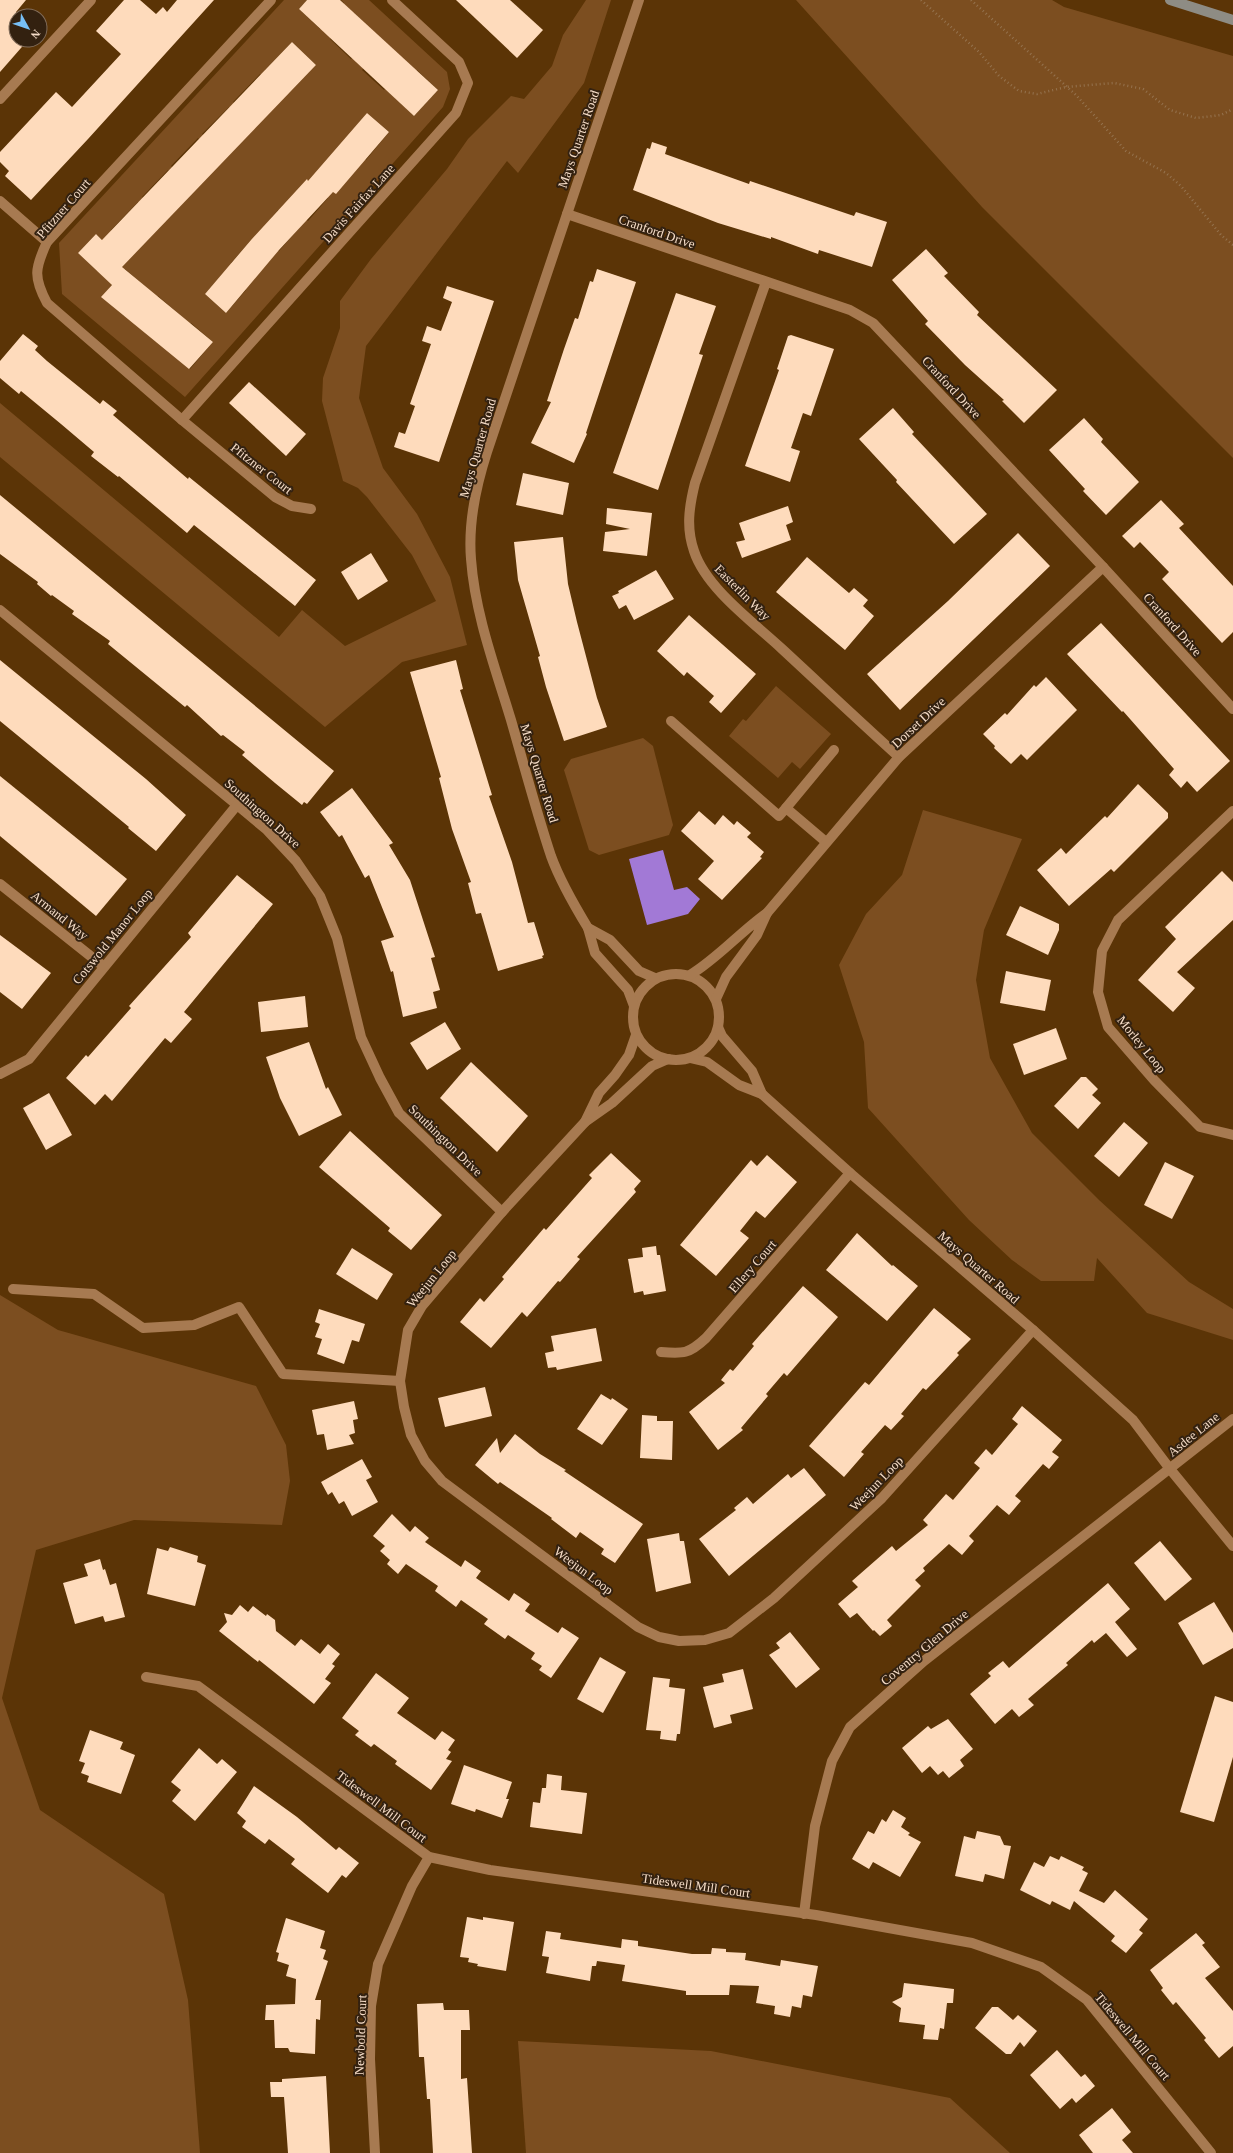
<svg xmlns="http://www.w3.org/2000/svg" width="1233" height="2153" viewBox="0 0 1233 2153" font-family="'Times New Roman',serif">
<style>
.green{fill:#7c4e20;fill-rule:evenodd}
.water{fill:#a279d6}
.building{fill:#fedbbc}
.lines{fill:none;stroke-linecap:round;stroke-linejoin:round}
.path{stroke:#95734f;stroke-width:2.5;stroke-dasharray:1 3;stroke-linecap:butt}
.lane{stroke:#a77a51;stroke-width:10}
.street{stroke:#a77a51;stroke-width:10}
.secondary{stroke:#8e8c84;stroke-width:10}
.labels{text-anchor:middle;stroke-width:4;stroke-linejoin:round;paint-order:stroke}
.street-label{font-size:13px;fill:#f6ddc8;stroke:#332110}
</style>
<rect width="100%" height="100%" fill="#5b3406"/>
<!-- green -->
<g class="green">
<path d="M284,0h23l-8,9 21,20 24,-26 -3,-3h28l78,72 3,17 -7,18 -258,290 -123,-103 -3,-51zM354,13l21,20 -24,26 -21,-20zM292,42l24,23 -27,28 -24,-23zM386,44l22,20 -24,26 -22,-20zM417,70l21,20 -24,26 -21,-20zM260,74l24,23 -27,28 -24,-23zM229,107l24,23 -27,28 -24,-24zM367,113l22,19 -23,28 -22,-19zM198,138l24,23 -27,28 -24,-23zM168,170l24,23 -26,28 -24,-24zM307,180l21,18 -20,23 -21,-19zM138,202l24,23 -27,28 -24,-23zM278,210l21,18 -20,23 -20,-18zM96,234l19,18 -18,19 -19,-18zM251,240l21,18 -20,23 -21,-18zM125,269l22,19 -23,28 -22,-19zM225,271l21,19 -20,23 -21,-19zM158,296l22,19 -24,27 -21,-18zM191,323l22,19 -23,27 -23,-19z"/>
<path d="M586,0h25l-27,83 -66,90 -11,-12 -141,185 -7,52 24,70 34,46 33,63 17,68 -65,17 -77,65 -325,-270v-54l279,234 23,-27 43,36 91,-45 -24,-46 -45,-58 -9,-9 -15,-7 -21,-80 1,-23 17,-50v-27l31,-42 76,-90 21,-30 43,-43 13,3 28,-33 11,-31z"/>
<path d="M796,0h256l12,7 169,49v402l-251,-251z"/>
<path d="M776,686l55,48 -31,35 -8,-7 -14,16 -49,-42 14,-17 3,2z"/>
<path d="M643,738l10,8 20,79 -4,10 -70,20 -10,-5 -25,-80 7,-11z"/>
<path d="M923,810l99,29 -38,91 -8,50 14,78 42,75 67,67 90,82 44,27v31l-86,-27 -50,-55 -3,23h-53l-29,-21 -43,-40 -101,-112 -4,-66 -25,-77 27,-51 36,-39z"/>
<path d="M0,1295l58,35 198,56 30,59 4,36 -8,44 -148,-5 -98,30 -34,148 38,112 124,84 24,106 12,153h-200z"/>
<path d="M518,2041l193,10 239,47 60,55h-484z"/>
</g>
<!-- water -->
<path class="water" d="M663,850l11,40 13,-3 13,12 -12,15 -41,11 -18,-66z"/>
<!-- building -->
<g class="building">
<path d="M0,0h26l-10,12v28h12l-28,32z"/>
<path d="M124,0h16l16,14 7,-7 4,5 10,-12h37l-126,139 -57,61 -26,-24 4,-5 -9,-9v-10l56,-60 16,15 49,-53 -25,-23z"/>
<path d="M307,0h33l98,90 -24,26 -115,-107z"/>
<path d="M456,0h54l33,30 -26,28z"/>
<path d="M292,42l24,23 -194,202 91,75 -24,27 -88,-72 11,-12 -34,-32 18,-19 6,6z"/>
<path d="M367,113l22,19 -53,62 -3,-2 -54,58 -53,63 -21,-19 46,-54 56,-61 1,2z"/>
<path d="M652,142l15,5 -2,7 84,30 1,-3 104,35 2,-4 31,10 -15,45 -53,-17 -1,4 -47,-17v2l-53,-16 -85,-33 14,-42 3,1z"/>
<path d="M926,249l22,24 -4,3 35,36 -2,3 80,75 -33,33 -22,-22 2,-1 -39,-35 -40,-41 3,-3 -36,-41z"/>
<path d="M597,269l39,13 -50,151 1,1 -13,29 -43,-20 20,-41 -4,-1 17,-52 11,-31 3,1 12,-38 3,1z"/>
<path d="M447,286l47,15 -55,161 -45,-15 5,-15 6,2 10,-28 -5,-2 21,-60 -9,-3 5,-15 14,5 11,-29 -9,-4z"/>
<path d="M676,293l40,13 -17,48 4,1 -45,135 -45,-17z"/>
<path d="M23,334l15,12 -3,4 12,11 53,43 3,-4 14,11 -4,4 75,64 1,-2 127,103 -21,26 -101,-81 -7,8 -68,-57 -1,1 -27,-21 3,-4 -33,-28 -40,-33 -2,3 -19,-16v-17z"/>
<path d="M791,335l43,14 -23,67 -8,-3 -12,35 9,3 -10,31 -45,-16 34,-96 -2,-1 11,-33z"/>
<path d="M249,382l57,52 -20,22 -57,-53z"/>
<path d="M893,408l21,24 -2,2 75,80 -33,30 -58,-62 1,-2 -38,-41z"/>
<path d="M1084,418l19,21 -2,3 38,40 -33,33 -23,-24 2,-2 -36,-39z"/>
<path d="M523,473l46,10 -6,32 -47,-10z"/>
<path d="M0,495l334,276 -27,33 -3,-2 -2,3 -27,-22 -33,-28 3,-3 -22,-17 -2,1 -34,-31 -2,2 -77,-63 2,-3 -38,-27 2,-3 -22,-16 -1,1 -14,-12 1,-2 -38,-28z"/>
<path d="M1161,500l23,24 -5,4 54,58v46l-11,11 -60,-64 7,-7 -29,-30 -6,6 -12,-12z"/>
<path d="M788,506l5,16 -7,3 5,15 -49,18 -6,-16 9,-2 -6,-17z"/>
<path d="M607,508l45,5 -5,43 -44,-5 2,-19 25,-3 -24,-5z"/>
<path d="M1018,533l32,33 -150,144 -33,-36 81,-73z"/>
<path d="M563,537l5,47 9,38 20,76 10,29 -43,14 -18,-54 -8,-30 2,-1 -22,-76 -4,-38z"/>
<path d="M371,553l17,28 -30,19 -17,-28z"/>
<path d="M807,557l42,36 5,-5 14,12 -5,6 11,10 -29,34 -69,-58z"/>
<path d="M656,570l18,29 -40,21 -8,-15 -7,4 -7,-13 7,-3 -1,-2z"/>
<path d="M689,615l67,59 -35,39 -12,-11 5,-6 -27,-24 -3,4 -27,-25z"/>
<path d="M1101,623l129,138 -33,31 -10,-11 -6,7 -12,-13 5,-6 -51,-58 -1,1 -55,-58z"/>
<path d="M0,660l146,119 40,36 -30,36 -28,-23 1,-1 -129,-106z"/>
<path d="M456,660l7,29 -3,1 32,105 -3,1 23,66 16,61 6,-1 10,33 -2,1 1,2 -45,13 -17,-58 -5,1 -8,-31 3,-1 -19,-53 -13,-51 2,-1 -31,-105z"/>
<path d="M1046,677l31,33 -50,50 -6,-6 -10,10 -17,-16 1,-2 -12,-12 22,-21 2,2 27,-30 2,2z"/>
<path d="M0,776l127,103 -31,37 -96,-80z"/>
<path d="M1138,784l30,29v5l-54,54 -3,-3 -42,37 -32,-36 24,-22 5,6 39,-38 2,2z"/>
<path d="M352,788l41,55 -4,2 21,35 25,77 -4,1 9,32 -7,2 4,16 -34,9 -10,-46 -2,1 -10,-31 13,-4 -25,-62 -4,3 -23,-43 -3,2 -19,-25z"/>
<path d="M699,811l16,14 8,-10 11,10 3,-4 14,12 -4,4 17,15 -4,5 2,1 -40,42 -24,-21 16,-18 -33,-30z"/>
<path d="M1222,871l11,11v38l-56,52 18,16 -22,24 -35,-32 38,-41 -11,-12z"/>
<path d="M237,875l36,29 -89,108 8,7 -21,24 -6,-5 -53,63 -7,-7 -10,11 -29,-27 20,-23 2,2 43,-49 -2,-2 62,-69 -3,-4z"/>
<path d="M1020,906l39,18v6l-11,25 -42,-20z"/>
<path d="M0,935l51,38 -29,36 -22,-17z"/>
<path d="M1006,971l45,9 -6,31 -45,-8z"/>
<path d="M305,996l3,31 -47,5 -3,-30z"/>
<path d="M445,1022l16,27 -34,21 -17,-27z"/>
<path d="M1056,1028l11,31 -43,16 -11,-31z"/>
<path d="M309,1042l17,47 2,-2 14,28 -43,21 -19,-38 -14,-41z"/>
<path d="M471,1062l57,54 -31,36 -57,-54z"/>
<path d="M1081,1077h5l12,12 -6,6 9,8 -23,26 -24,-23z"/>
<path d="M49,1093l23,42 -26,15 -23,-42z"/>
<path d="M1124,1122l24,21 -29,34 -25,-21z"/>
<path d="M350,1131l92,84 -31,35 -23,-19 2,-3 -71,-61z"/>
<path d="M611,1153l30,28 -7,8 2,3 -59,65 3,2 -20,23 -2,-1 -31,36 -5,-5 -31,36 -31,-26 20,-24 4,4 20,-23 -2,-2 42,-49 2,2 46,-52 -3,-3z"/>
<path d="M767,1155l30,27 -32,36 -9,-7 -16,20 9,7 -33,38 -36,-31 71,-85 6,6z"/>
<path d="M1165,1162l29,14 -22,43 -28,-14z"/>
<path d="M857,1233l35,33 1,-1 25,21 -31,35 -61,-51z"/>
<path d="M656,1246l1,9h3l6,36 -22,4 -1,-4 -9,2 -6,-34 15,-2 -1,-9z"/>
<path d="M352,1248l41,26 -16,26 -41,-26z"/>
<path d="M803,1286l35,31 -51,59 -3,-3 -18,21 2,2 -27,32 2,2 -25,20 -29,-38 36,-29 -4,-3 9,-11 3,2 21,-25 -2,-2z"/>
<path d="M934,1308l37,31 -14,14 2,2 -13,14 -20,21 -3,-2 -22,26 3,2 -13,14 -6,-5 -24,27 3,2 -20,23 -35,-31 56,-64 4,3z"/>
<path d="M319,1309l46,15 -6,18 -7,-2 -8,24 -27,-10 5,-15 -7,-2 5,-13 -5,-2z"/>
<path d="M596,1328l6,33 -45,9 -1,-3 -8,1 -3,-15 9,-2 -3,-15z"/>
<path d="M485,1387l7,29 -47,11 -7,-29z"/>
<path d="M601,1394l10,6 1,-2 16,11 -26,36 -25,-16z"/>
<path d="M354,1401l4,18 -5,1 2,13 -6,2 5,9 -27,6 -3,-16 -7,1 -5,-25z"/>
<path d="M1022,1406l40,34 -10,12 7,5 -10,12 -6,-5 -28,32 6,5 -12,14 -12,-10 -28,31 5,5 -12,14 -13,-11 -26,24 2,3 -10,9 6,6 -34,34 5,6 -12,10 -6,-6 -1,1 -16,-18 -7,5 -12,-14 20,-17 -6,-6 40,-35 4,5 32,-26 -5,-5 23,-26 7,6 27,-32 -6,-5 12,-14 6,6 26,-31 -6,-5z"/>
<path d="M642,1415l15,1v5h16l-1,39 -32,-2z"/>
<path d="M515,1434l25,20 26,16 -2,1 79,53 -28,39 -14,-9 3,-5 -24,-17 -4,6 -25,-19 1,-1 -52,-36 -2,2 -23,-19 22,-27 3,15z"/>
<path d="M362,1459l10,18 -6,3 12,22 -26,14 -8,-15 -5,3 -7,-12 -4,3 -7,-13z"/>
<path d="M804,1468l22,27 -97,81 -30,-37 37,-29 -2,-2 13,-11 6,7 35,-30 3,4z"/>
<path d="M392,1514l18,18 5,-6 14,12 -4,4 36,25 4,-7 16,11 -5,7 33,23 5,-8 16,11 -5,7 33,22 4,-6 17,11 -28,40 -12,-8 3,-4 -11,-7 4,-6 -27,-18 -3,4 -21,-15 4,-5 -27,-19 -5,7 -21,-16 3,-5 -32,-22 -8,10 -11,-10 3,-4 -10,-9 5,-5 -12,-10z"/>
<path d="M679,1533l1,8h4l7,42 -35,9 -9,-53z"/>
<path d="M1160,1541l32,38 -27,22 -31,-38z"/>
<path d="M170,1547l28,9 -1,6 9,3 -11,41 -48,-12 10,-46 11,3z"/>
<path d="M100,1559l3,11 2,-1 5,16 6,-2 9,34 -20,5 -2,-6 -28,8 -12,-41 25,-7 -4,-12z"/>
<path d="M1108,1583l22,26 -15,13 22,27 -10,8 -21,-24 -12,10 -2,-3 -26,23 2,2 -40,34 6,6 -15,12 -7,-8 -17,15 -25,-30 21,-18 -3,-3 15,-12 6,7z"/>
<path d="M1214,1602l19,31v15l-30,17 -25,-42z"/>
<path d="M240,1605l8,7 5,-6 13,10 1,-2 8,6 1,11 19,15 6,-7 19,15 8,-10 12,10 -8,10 3,2 -10,13 6,4 -17,21 -55,-44 -1,2 -39,-31 8,-9 -3,-9 8,2z"/>
<path d="M790,1632l30,37 -24,19 -27,-33 11,-7 -4,-5z"/>
<path d="M600,1657l26,15 -23,41 -26,-14z"/>
<path d="M743,1669l10,40 -23,6 2,8 -18,5 -11,-41 21,-5 -2,-8z"/>
<path d="M376,1673l33,25 -12,15 38,27 7,-9 13,9 -7,10 3,2 -5,7 6,2 -21,29 -36,-26 2,-3 -23,-17 -3,3 -16,-12 4,-4 -17,-13z"/>
<path d="M653,1677l17,2 -1,8 16,2 -5,45h-3l-1,7 -16,-2 1,-8 -15,-1z"/>
<path d="M1215,1696l18,6v55l-19,65 -34,-10z"/>
<path d="M948,1719l25,30 -13,11 4,6 -15,12 -6,-7 -5,4 -8,-9 -8,7 -20,-25 26,-22 3,3z"/>
<path d="M90,1730l33,12 -3,7 15,6 -14,39 -34,-12 2,-6 -8,-3 4,-10 -6,-2z"/>
<path d="M199,1748l18,16 5,-5 15,13 -42,49 -23,-20 9,-11 -10,-8z"/>
<path d="M464,1765l48,17 -6,17h3l-7,19 -26,-9 -1,3 -24,-8z"/>
<path d="M547,1774l15,2 -1,14 26,3 -5,41 -52,-7 3,-25 7,1 2,-15h4z"/>
<path d="M254,1786l43,31 39,33 3,-3 20,16 -13,15 -4,-3 -14,18 -37,-29 4,-5 -26,-20 -4,5 -23,-17 4,-6 -9,-8z"/>
<path d="M893,1810l13,8 -5,9 9,6 -2,2 13,7 -21,35 -27,-15 -4,7 -17,-10 16,-28 6,3 8,-15 4,3z"/>
<path d="M977,1831l23,5 4,9 7,1 -7,33 -19,-5 -2,8 -28,-6 9,-40 11,3z"/>
<path d="M1050,1856l9,4 2,-4 23,11 -2,3 6,3 -9,18 25,12 11,-13 33,29 -9,11 4,3 -17,20 -15,-12 4,-5 -41,-35 -4,9 -18,-9 -2,4 -30,-15 14,-28 10,5z"/>
<path d="M467,1917l16,3v-3l31,5 -8,49 -29,-5 1,-2 -10,-2 1,-4 -9,-1z"/>
<path d="M286,1918l39,13 -5,17 6,2 -3,9 5,2 -13,39h6l-1,20 -4,-1 -1,35 -25,-2 -2,-4h-13l-1,-28h-9l1,-15 29,-1 1,-25 -10,-3 3,-11 -12,-4 2,-8 -3,-1z"/>
<path d="M546,1931l15,2 -1,6 61,9 1,-9 16,2v5l54,8h19l1,-6 14,1v3l20,1 -1,7 35,6 1,-6 37,6 -6,31 -9,-2 -2,13 -9,-2 -2,11 -16,-3 1,-8 -19,-3 3,-17 -29,-1 -1,10h-43v-4l-64,-10 3,-16 -28,-4 -1,5h-4l-2,15 -44,-8 3,-16 -7,-1z"/>
<path d="M1196,1933l9,10 -3,2 18,22 -15,11 28,33v35l-14,12 -15,-18 2,-2 -30,-36 -3,3 -12,-15 2,-2 -13,-18z"/>
<path d="M904,1983l50,6 -1,14h-6l-3,26 -4,-1 -2,12 -15,-1 2,-14 -26,-3 2,-14 -9,-6 10,-5z"/>
<path d="M443,2003l1,7h25l1,20h-9v49l6,-1 5,75h-39l-3,-54h-3l-3,-42h-5l-2,-53z"/>
<path d="M992,2007h6l15,13 5,-5 19,16 -13,16 -4,-5 -9,12h-5l-31,-26z"/>
<path d="M1057,2050l24,27 4,-3 10,12 -19,17 -4,-5 -12,11 -30,-34z"/>
<path d="M326,2076l4,77h-42l-4,-56h-13l-1,-15h12v-3z"/>
<path d="M1112,2108l19,24 -9,8 11,13h-40l-14,-18z"/>
</g>
<g class="lines">
<!-- path -->
<g class="path">
<path d="M921,0l58,52 20,24 20,15 18,3 29,-7 48,-4 29,6 27,21 26,8 25,-3 12,-6"/>
<path d="M971,0l105,95 50,56 40,22 15,13 40,49 12,10"/>
</g>
<!-- lane -->
<g class="lane">
<path d="M0,99l91,-99"/>
<path d="M0,201l47,41"/>
<path d="M671,721l108,95 7,-8 40,34"/>
<path d="M786,808l48,-58"/>
<path d="M13,1289l81,5 49,34 51,-3 45,-18 44,67 117,7"/>
</g>
<!-- street -->
<g class="street">
<path d="M271,0l-224,242c-12,26 -14,35 0,61l135,117 93,77 17,9 19,3"/>
<path d="M567,214l283,96 23,13 230,244 130,142"/>
<path d="M766,282l-71,201c-6,24 -9,45 -1,68 12,37 59,71 87,97 39,36 78,73 118,109"/>
<path d="M182,420l274,-307 12,-30 -9,-21 -67,-62"/>
<path d="M0,610l237,195 30,25 29,31 24,35 17,42 24,99 19,41 19,35 103,99"/>
<path d="M1233,811l-115,109 -16,31 -4,41 10,35 46,53 46,47 33,8"/>
<path d="M0,884l103,82"/>
<path d="M767,913l132,-156 204,-190"/>
<path d="M588,928c-14,-23 -28,-47 -37,-72 -15,-45 -27,-91 -40,-136 -16,-53 -36,-106 -40,-161 -3,-36 5,-73 16,-107l152,-452"/>
<circle cx="676" cy="1017" r="43"/>
<path d="M690,975c28,-17 50,-43 77,-62l-10,22 -31,42 -10,22"/>
<path d="M634,1006l-6,-16 -33,-37 -7,-25 22,12 29,31 16,7"/>
<path d="M636,1035l-7,20 -14,20 -16,18 -14,29 27,-19 40,-37 16,-7"/>
<path d="M690,1058l17,4 32,23 23,9 -10,-23 -30,-35 -4,-9"/>
<path d="M0,1074l29,-15 208,-254"/>
<path d="M762,1094l88,79 183,157 100,90 37,49 63,77"/>
<path d="M585,1122l-83,90 -80,94 -14,24 -8,51 4,26 7,28 14,26 17,20 196,146 21,10 20,4 26,-1 24,-7 45,-35 108,-100 151,-168"/>
<path d="M661,1352c22,2 28,2 45,-14l144,-165"/>
<path d="M146,1677l52,9 231,171 61,13 326,45 156,28 69,24 46,33 124,153"/>
<path d="M804,1914l11,-88 17,-65 18,-34 74,-66 309,-242"/>
<path d="M375,2153l-5,-94 1,-53 7,-42 34,-78 17,-29"/>
</g>
<!-- secondary -->
<path class="secondary" d="M1170,0l63,20"/>
</g>
<g class="labels">
<!-- street labels -->
<g class="street-label">
<text transform="translate(578 139) rotate(-71)" y="5">Mays Quarter Road</text>
<text transform="translate(358 203) rotate(-48)" y="5">Davis Fairfax Lane</text>
<text transform="translate(63 208) rotate(-49)" y="5">Pfitzner Court</text>
<text transform="translate(657 231) rotate(19)" y="5">Cranford Drive</text>
<text transform="translate(952 387) rotate(47)" y="5">Cranford Drive</text>
<text transform="translate(477 448) rotate(-74)" y="5">Mays Quarter Road</text>
<text transform="translate(262 468) rotate(38)" y="5">Pfitzner Court</text>
<text transform="translate(743 592) rotate(45)" y="5">Easterlin Way</text>
<text transform="translate(1173 624) rotate(48)" y="5">Cranford Drive</text>
<text transform="translate(918 722) rotate(-43)" y="5">Dorset Drive</text>
<text transform="translate(540 773) rotate(73)" y="5">Mays Quarter Road</text>
<text transform="translate(263 813) rotate(42)" y="5">Southington Drive</text>
<text transform="translate(60 915) rotate(39)" y="5">Armand Way</text>
<text transform="translate(112 936) rotate(-51)" y="5">Cotswold Manor Loop</text>
<text transform="translate(1142 1044) rotate(51)" y="5">Morley Loop</text>
<text transform="translate(446 1140) rotate(44)" y="5">Southington Drive</text>
<text transform="translate(752 1266) rotate(-49)" y="5">Ellery Court</text>
<text transform="translate(979 1267) rotate(41)" y="5">Mays Quarter Road</text>
<text transform="translate(431 1278) rotate(-51)" y="5">Weejun Loop</text>
<text transform="translate(1193 1434) rotate(-39)" y="5">Asdee Lane</text>
<text transform="translate(876 1483) rotate(-46)" y="5">Weejun Loop</text>
<text transform="translate(584 1570) rotate(37)" y="5">Weejun Loop</text>
<text transform="translate(924 1647) rotate(-40)" y="5">Coventry Glen Drive</text>
<text transform="translate(382 1806) rotate(37)" y="5">Tideswell Mill Court</text>
<text transform="translate(696 1885) rotate(8)" y="5">Tideswell Mill Court</text>
<text transform="translate(360 2035) rotate(-88)" y="5">Newbold Court</text>
<text transform="translate(1133 2036) rotate(50)" y="5">Tideswell Mill Court</text>
</g>
</g>
<!-- north arrow -->
<g transform="translate(28 28) rotate(130)"><circle r="19" fill="#332110" stroke="#816c5a"/>
<path d="M0-3L7 15L0 10L-7 15Z" fill="#77bff7"/>
<text y="-6" font-size="11" font-weight="bold" text-anchor="middle" fill="#f6ddc8">N</text>
</g>
</svg>
